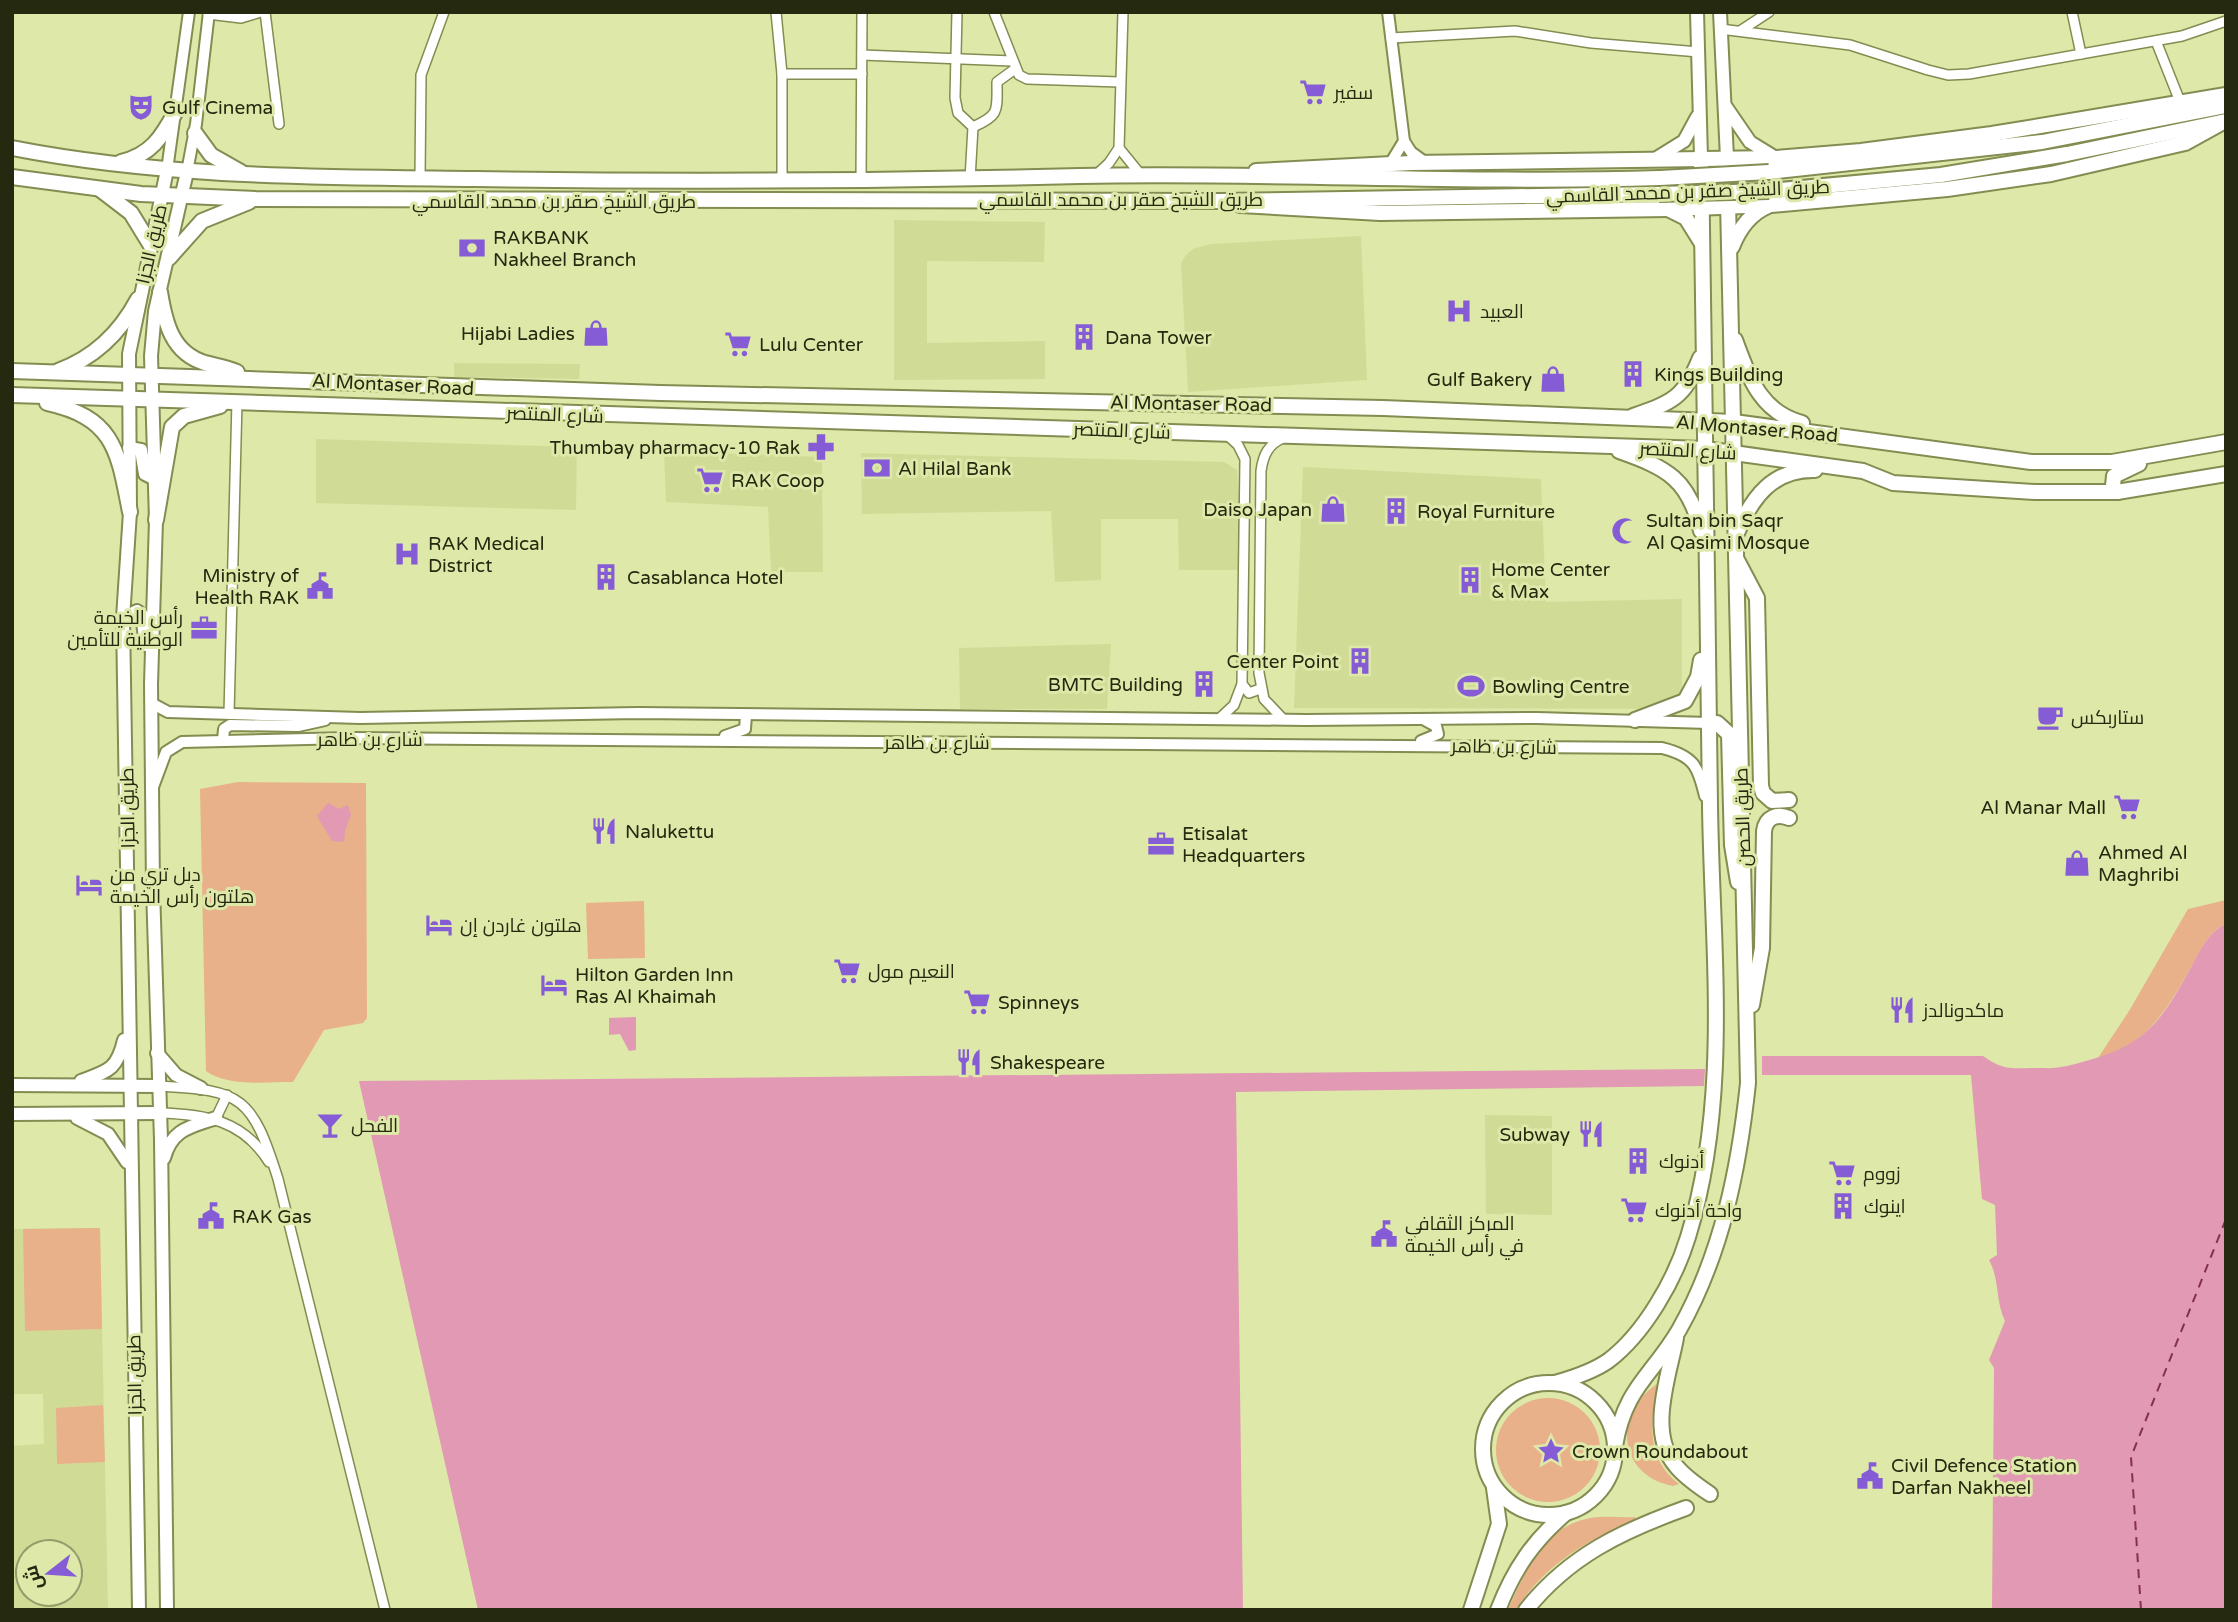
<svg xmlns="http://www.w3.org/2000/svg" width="2238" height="1622" viewBox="0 0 2238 1622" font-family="'Varela Round',Cairo,sans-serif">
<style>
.built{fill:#d0dc96;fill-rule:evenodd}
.green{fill:#e9b189}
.water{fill:#e299b3}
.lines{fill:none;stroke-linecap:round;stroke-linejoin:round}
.ferry{stroke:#842f54;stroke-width:2;stroke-dasharray:9 7;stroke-linecap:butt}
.minor-casing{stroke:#838c51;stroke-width:12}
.tertiary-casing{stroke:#838c51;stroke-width:14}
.secondary-casing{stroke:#838c51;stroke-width:16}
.primary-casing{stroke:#838c51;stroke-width:18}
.trunk-casing{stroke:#838c51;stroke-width:18}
.minor{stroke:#fff;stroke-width:9}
.tertiary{stroke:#fff;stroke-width:10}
.secondary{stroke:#fff;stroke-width:12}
.primary{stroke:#fff;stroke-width:14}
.trunk{stroke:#fff;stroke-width:14}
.trunk-bridge-casing{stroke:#838c51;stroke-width:18;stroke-linecap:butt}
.trunk-bridge{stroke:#fff;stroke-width:14}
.labels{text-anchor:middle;stroke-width:6;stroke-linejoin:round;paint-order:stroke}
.poi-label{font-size:19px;fill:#252910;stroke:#dde8a9;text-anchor:start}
.street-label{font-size:19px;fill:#252910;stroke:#dde8a9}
</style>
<rect width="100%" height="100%" fill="#dde8a9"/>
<!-- built -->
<g class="built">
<path d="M894,220l151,2 -1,40 -117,-1v82l118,-2v38l-151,1z"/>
<path d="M1361,236l6,144 -179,12 -7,-129 5,-8 7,-6 17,-5z"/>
<path d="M454,363l126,1 -1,15 -125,-2z"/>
<path d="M316,439l261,8 -1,63 -260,-7z"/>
<path d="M664,451l158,6 1,115h-52l-3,-65 -102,-5z"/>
<path d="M861,453l363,9 13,8 5,100h-63l-1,-51h-77v61l-46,2 -4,-71 -189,3z"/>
<path d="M1303,467l238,12 5,123 136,-3v110l-388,-1z"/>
<path d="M1111,644l-4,65h-147l-1,-61z"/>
<path d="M1485,1115l67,1v99l-66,-1z"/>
<path d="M100,1228l8,382h-96v-164l32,-2 -1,-50h-31v-165zM28,1552h42v42h-42z"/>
</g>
<!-- green -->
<g class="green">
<path d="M238,782l128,1 1,235 -4,5 -39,7 -31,52c-26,0 -65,5 -87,-11l-6,-282z"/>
<path d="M2226,900v24c-16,6 -23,22 -31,36 -23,41 -47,87 -97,98l31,-47 59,-102z"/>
<path d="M644,901l1,57 -57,1 -2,-56z"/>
<path d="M100,1228l2,101 -77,2 -2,-102z"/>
<path d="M1657,1384c-6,38 -12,74 22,100l-6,2c-56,-11 -60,-73 -16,-102z"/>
<circle cx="1548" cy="1450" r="52"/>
<path d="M103,1405l2,57 -48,2 -1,-56z"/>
<path d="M1635,1517l1,4c-47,17 -93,45 -120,89h-8c17,-38 34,-81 78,-91 15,-4 34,-1 49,-2z"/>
</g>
<!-- water -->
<g class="water">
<path d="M328,803l11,6 9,-4 3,10 -6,16 -1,11 -12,-1 -15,-25z"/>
<path d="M2226,924v686h-234l2,-242 -5,-8 16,-39c-10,-21 -5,-41 -16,-61l8,-5 -2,-50 -13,-6 -11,-124h-209v-19h221c23,17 33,11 60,12 15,1 29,-3 43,-7 59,-16 75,-39 104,-92 9,-16 18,-38 36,-45z"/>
<path d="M636,1017v33l-7,1 -9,-17 -11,1v-17z"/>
<path d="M1705,1069l-1,17 -468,6 7,518h-765l-119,-529z"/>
</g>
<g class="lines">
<!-- ferry -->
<path class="ferry" d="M2141,1610l-10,-153 95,-238"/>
<defs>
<g id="minor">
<path d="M265,12l14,112"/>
<path d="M776,12l6,62v107"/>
<path d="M957,12l-2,86 3,15 15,14 -3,52"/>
<path d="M994,12l25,63 8,4 93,3"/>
<path d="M2072,12l9,42"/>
<path d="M208,14l33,4 20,-6"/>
<path d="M1720,29l130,16 78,25 20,5 21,-1 213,-38 44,-15"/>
<path d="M1740,31l29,-19"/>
<path d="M1391,38l124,-7 76,12 108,9"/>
<path d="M2156,41l25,63"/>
<path d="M862,55l150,6"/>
<path d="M782,74h80"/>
<path d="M973,127c27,-12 24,-16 24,-45l18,-13"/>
<path d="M1119,148l22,27"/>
<path d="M1095,176l14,-13 10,-15 4,-136"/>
<path d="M420,178l1,-103 23,-63"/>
<path d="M861,181l1,-169"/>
<path d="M1283,438c-15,6 -20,18 -22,33l-2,202 5,26 19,20"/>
<path d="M1242,684l7,9 11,-4"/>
<path d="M229,714l8,-313"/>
<path d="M1219,719l15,-14 8,-21 3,-225 -7,-14 -12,-11"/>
<path d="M158,1086c85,4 94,11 120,93l107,431"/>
<path d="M159,1113c46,1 84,7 110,49"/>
<path d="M216,1118l11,-23"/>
</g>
<g id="tertiary">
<path d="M1388,12l16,129 7,11 15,11"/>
<path d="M1390,164l14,-23"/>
<path d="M167,170l22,-158"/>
<path d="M187,172l9,-48 13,-112"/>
<path d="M151,703l17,9 192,6 278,-5 668,7 231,-2 172,5"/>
<path d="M725,736l20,-7 1,-14"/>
<path d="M223,740l1,-11 6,-4 68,1 27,-6"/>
<path d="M1421,741l17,-7 -2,-8 -11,-6"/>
<path d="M153,787l13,-35 16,-10 168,-4 1312,10c32,8 36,18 43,48"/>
</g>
<g id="secondary">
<path d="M1697,12l4,146"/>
<path d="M1720,12l7,146"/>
<path d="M1726,107l24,35 26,16"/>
<path d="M1655,159l29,-18 13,-24"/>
<path d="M129,448l12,2 4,24 10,5"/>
<path d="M123,618l14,-7 5,4 4,30"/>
<path d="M157,1053l19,22 25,13"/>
<path d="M81,1081c27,-10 36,-11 43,-41"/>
<path d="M12,1085l146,1"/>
<path d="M12,1114l147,-1"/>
<path d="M77,1118l31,16 19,28"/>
<path d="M164,1158c8,-29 26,-31 52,-40"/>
<path d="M139,1610l-16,-992 7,-106 -1,-158 38,-184"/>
<path d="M167,1610l-6,-470 -8,-252 -2,-204 5,-164 -5,-164 4,-45 32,-139"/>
</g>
<g id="primary">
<path d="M1256,171l155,-8 365,-5 85,-7 131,-17 234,-39"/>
<path d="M1240,205l140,8 289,-4 102,-4 176,-16 104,-15 134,-31 38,-21"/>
<path d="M1670,210l16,8 15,24"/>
<path d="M1732,247c7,-18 17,-33 36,-41"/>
<path d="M160,292c5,31 12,61 45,71 11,3 22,5 32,9"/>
<path d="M1735,340c14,37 25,72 67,83"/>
<path d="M12,371l648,22 723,15 351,14 297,40h81l114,-20"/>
<path d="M58,371c36,-13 62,-38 80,-72"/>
<path d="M12,395l1693,54 158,22 30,12 142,9h82l109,-18"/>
<path d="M47,403c68,15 71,48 83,109"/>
<path d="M1633,416c40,-14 51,-18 67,-58"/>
<path d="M1619,451c48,17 70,28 82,80"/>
<path d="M2117,492l-4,-6 1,-10 25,-12"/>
<path d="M156,520l16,-93 12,-11 36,-10"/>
<path d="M1737,533c15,-36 36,-64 78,-63"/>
<path d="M1737,560l20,38 4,188 2,7 9,8 17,-1"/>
<path d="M1635,720l50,-19 13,-24 3,-17"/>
<path d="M1709,723h8l12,11 3,111 6,37"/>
<path d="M1752,1005l10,-57 2,-117c2,-14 13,-18 25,-13"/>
<path d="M1676,1338c-7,38 -29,95 0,128 9,11 22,20 34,28"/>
<path d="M1555,1383c18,-5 37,-11 53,-22 36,-27 67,-81 80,-124 43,-140 24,-287 22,-431 -3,-216 -5,-432 -9,-648"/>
<circle cx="1549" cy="1449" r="66"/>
<path d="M1615,1446c10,-59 37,-70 64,-116 43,-76 60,-162 69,-247l-21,-925"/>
<path d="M1471,1610l28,-86 -5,-36"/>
<path d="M1498,1610c16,-41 35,-69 68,-97"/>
<path d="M1526,1610c43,-54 96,-79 160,-102"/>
</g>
<g id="trunk">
<path d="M195,133l16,22 30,17"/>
<path d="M12,148c153,30 308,29 463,31 201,3 403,2 605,-3 193,-4 387,8 580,2"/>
<path d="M121,162c30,-7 41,-25 55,-51"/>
<path d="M1769,172l273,-30 184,-36"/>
<path d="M12,177l129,17 115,5 964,2 439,-7"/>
<path d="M101,190l30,23 19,31"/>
<path d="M1769,191l172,-16 126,-21 159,-33"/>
<path d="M169,258l33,-37 47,-19"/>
</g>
</defs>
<!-- minor casing -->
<use href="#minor" class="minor-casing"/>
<!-- tertiary casing -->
<use href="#tertiary" class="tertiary-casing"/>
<!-- secondary casing -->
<use href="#secondary" class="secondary-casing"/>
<!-- primary casing -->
<use href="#primary" class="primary-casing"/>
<!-- trunk casing -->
<use href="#trunk" class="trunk-casing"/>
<!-- minor -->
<use href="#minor" class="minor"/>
<!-- tertiary -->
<use href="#tertiary" class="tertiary"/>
<!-- secondary -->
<use href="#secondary" class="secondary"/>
<!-- primary -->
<use href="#primary" class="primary"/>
<!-- trunk -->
<use href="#trunk" class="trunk"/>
<defs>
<g id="trunk-bridge">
<path d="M1660,178l109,-6"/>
<path d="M1659,194l110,-3"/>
</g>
</defs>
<!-- trunk-bridge casing -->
<use href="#trunk-bridge" class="trunk-bridge-casing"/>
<!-- trunk-bridge -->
<use href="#trunk-bridge" class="trunk-bridge"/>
</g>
<!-- icons -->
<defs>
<symbol id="supermarket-bare" viewBox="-9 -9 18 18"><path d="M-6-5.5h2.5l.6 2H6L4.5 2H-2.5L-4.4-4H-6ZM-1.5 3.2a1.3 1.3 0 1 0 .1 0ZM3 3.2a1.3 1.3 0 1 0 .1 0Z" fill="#865cd6" stroke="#dde8a9" stroke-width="2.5" paint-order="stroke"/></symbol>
<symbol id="theatre-bare" viewBox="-9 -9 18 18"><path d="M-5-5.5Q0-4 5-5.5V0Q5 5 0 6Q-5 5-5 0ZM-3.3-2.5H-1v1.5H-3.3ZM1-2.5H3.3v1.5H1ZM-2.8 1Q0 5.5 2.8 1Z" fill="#865cd6" stroke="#dde8a9" stroke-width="2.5" paint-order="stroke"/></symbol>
<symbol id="bank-bare" viewBox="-9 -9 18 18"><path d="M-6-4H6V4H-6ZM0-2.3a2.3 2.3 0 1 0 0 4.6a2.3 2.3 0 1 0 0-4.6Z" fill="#865cd6" stroke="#dde8a9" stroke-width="2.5" paint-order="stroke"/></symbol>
<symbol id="hospital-bare" viewBox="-9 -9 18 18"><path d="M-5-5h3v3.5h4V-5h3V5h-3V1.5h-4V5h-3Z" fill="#865cd6" stroke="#dde8a9" stroke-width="2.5" paint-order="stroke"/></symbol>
<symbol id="shop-bare" viewBox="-9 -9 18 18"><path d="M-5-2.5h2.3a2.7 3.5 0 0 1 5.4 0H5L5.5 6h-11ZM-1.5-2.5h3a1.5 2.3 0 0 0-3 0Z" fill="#865cd6" stroke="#dde8a9" stroke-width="2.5" paint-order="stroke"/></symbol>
<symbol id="building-bare" viewBox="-9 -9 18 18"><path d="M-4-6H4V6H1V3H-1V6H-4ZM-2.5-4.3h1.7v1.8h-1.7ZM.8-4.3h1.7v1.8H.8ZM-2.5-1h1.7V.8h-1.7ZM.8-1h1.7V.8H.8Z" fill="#865cd6" stroke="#dde8a9" stroke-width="2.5" paint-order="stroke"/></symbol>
<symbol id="pharmacy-bare" viewBox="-9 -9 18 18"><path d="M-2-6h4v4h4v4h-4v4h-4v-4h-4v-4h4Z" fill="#865cd6" stroke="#dde8a9" stroke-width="2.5" paint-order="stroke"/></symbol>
<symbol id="mosque-bare" viewBox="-9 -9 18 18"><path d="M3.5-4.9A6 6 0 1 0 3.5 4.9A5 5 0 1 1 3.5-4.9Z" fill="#865cd6" stroke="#dde8a9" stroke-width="2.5" paint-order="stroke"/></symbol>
<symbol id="civic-bare" viewBox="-9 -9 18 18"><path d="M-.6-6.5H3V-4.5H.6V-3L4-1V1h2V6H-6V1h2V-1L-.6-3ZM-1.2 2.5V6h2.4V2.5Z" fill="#865cd6" stroke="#dde8a9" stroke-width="2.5" paint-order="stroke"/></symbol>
<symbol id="office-bare" viewBox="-9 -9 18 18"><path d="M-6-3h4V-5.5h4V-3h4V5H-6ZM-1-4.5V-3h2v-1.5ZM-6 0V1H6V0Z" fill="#865cd6" stroke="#dde8a9" stroke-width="2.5" paint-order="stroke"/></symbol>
<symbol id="stadium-bare" viewBox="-9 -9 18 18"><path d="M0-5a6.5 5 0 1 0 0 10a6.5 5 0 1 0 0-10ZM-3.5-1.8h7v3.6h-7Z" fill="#865cd6" stroke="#dde8a9" stroke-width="2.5" paint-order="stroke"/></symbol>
<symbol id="cafe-bare" viewBox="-9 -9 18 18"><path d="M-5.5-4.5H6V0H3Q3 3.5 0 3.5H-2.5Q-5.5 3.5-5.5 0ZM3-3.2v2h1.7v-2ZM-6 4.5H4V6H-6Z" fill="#865cd6" stroke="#dde8a9" stroke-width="2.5" paint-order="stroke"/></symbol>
<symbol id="restaurant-bare" viewBox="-9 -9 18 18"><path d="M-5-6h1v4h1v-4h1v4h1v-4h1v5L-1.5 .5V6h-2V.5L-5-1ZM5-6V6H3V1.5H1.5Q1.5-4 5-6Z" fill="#865cd6" stroke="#dde8a9" stroke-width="2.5" paint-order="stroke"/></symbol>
<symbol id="hotel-bare" viewBox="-9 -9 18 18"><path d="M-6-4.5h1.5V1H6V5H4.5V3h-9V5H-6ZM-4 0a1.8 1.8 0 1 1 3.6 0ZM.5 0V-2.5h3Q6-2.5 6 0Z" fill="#865cd6" stroke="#dde8a9" stroke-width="2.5" paint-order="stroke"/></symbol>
<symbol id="bar-bare" viewBox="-9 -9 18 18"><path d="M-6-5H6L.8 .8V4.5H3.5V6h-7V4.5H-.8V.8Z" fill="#865cd6" stroke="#dde8a9" stroke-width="2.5" paint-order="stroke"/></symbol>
<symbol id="sight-bare" viewBox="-9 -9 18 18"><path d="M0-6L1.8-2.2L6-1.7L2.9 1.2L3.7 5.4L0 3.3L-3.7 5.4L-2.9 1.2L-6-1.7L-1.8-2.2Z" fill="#865cd6" stroke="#dde8a9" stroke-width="2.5" paint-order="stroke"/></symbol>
</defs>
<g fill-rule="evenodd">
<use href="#supermarket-bare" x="1294" y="73" width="38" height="38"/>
<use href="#theatre-bare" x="122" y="88" width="38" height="38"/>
<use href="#bank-bare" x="453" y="229" width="38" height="38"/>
<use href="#hospital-bare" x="1440" y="292" width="38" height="38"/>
<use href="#shop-bare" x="577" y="314" width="38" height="38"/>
<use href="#building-bare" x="1065" y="318" width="38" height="38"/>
<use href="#supermarket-bare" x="719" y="325" width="38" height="38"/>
<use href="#building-bare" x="1614" y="355" width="38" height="38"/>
<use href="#shop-bare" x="1534" y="360" width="38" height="38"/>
<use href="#pharmacy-bare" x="802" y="428" width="38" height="38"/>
<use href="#bank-bare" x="858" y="449" width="38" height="38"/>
<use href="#supermarket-bare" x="691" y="461" width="38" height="38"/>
<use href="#shop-bare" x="1314" y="490" width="38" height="38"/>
<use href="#building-bare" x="1377" y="492" width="38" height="38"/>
<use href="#mosque-bare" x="1606" y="512" width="38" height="38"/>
<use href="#hospital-bare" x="388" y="535" width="38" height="38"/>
<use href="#building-bare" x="587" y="558" width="38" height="38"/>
<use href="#building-bare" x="1451" y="561" width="38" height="38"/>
<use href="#civic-bare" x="301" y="567" width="38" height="38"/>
<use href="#office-bare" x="185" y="609" width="38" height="38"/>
<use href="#building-bare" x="1341" y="642" width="38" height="38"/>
<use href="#building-bare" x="1185" y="665" width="38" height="38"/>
<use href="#stadium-bare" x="1452" y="667" width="38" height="38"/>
<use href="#cafe-bare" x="2031" y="698" width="38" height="38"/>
<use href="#supermarket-bare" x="2108" y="788" width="38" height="38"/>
<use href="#restaurant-bare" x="585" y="812" width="38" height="38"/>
<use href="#office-bare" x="1142" y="825" width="38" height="38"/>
<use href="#shop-bare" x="2058" y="844" width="38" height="38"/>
<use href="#hotel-bare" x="70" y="866" width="38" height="38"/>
<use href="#hotel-bare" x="420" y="906" width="38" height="38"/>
<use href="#supermarket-bare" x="828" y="952" width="38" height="38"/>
<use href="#hotel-bare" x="535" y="966" width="38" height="38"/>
<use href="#supermarket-bare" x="958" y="983" width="38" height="38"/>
<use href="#restaurant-bare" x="1883" y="991" width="38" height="38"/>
<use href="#restaurant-bare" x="950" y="1043" width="38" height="38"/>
<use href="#bar-bare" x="311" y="1106" width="38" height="38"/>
<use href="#restaurant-bare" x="1572" y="1115" width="38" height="38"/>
<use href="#building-bare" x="1619" y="1142" width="38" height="38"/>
<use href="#supermarket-bare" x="1823" y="1154" width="38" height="38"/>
<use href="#building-bare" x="1824" y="1187" width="38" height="38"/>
<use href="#supermarket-bare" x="1615" y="1191" width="38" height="38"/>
<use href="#civic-bare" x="192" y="1197" width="38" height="38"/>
<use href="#civic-bare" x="1365" y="1215" width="38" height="38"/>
<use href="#sight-bare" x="1532" y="1432" width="38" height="38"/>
<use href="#civic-bare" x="1851" y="1457" width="38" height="38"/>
</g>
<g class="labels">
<!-- poi labels -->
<g class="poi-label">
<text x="1334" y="99">سفير</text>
<text x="162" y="114">Gulf Cinema</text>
<text x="493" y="244">RAKBANK<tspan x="493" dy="22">Nakheel Branch</tspan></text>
<text x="1480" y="318">العبيد</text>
<text x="575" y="340" text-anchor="end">Hijabi Ladies</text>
<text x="1105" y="344">Dana Tower</text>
<text x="759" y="351">Lulu Center</text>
<text x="1654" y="381">Kings Building</text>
<text x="1532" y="386" text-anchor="end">Gulf Bakery</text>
<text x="800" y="454" text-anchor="end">Thumbay pharmacy-10 Rak</text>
<text x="898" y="475">Al Hilal Bank</text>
<text x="731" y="487">RAK Coop</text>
<text x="1312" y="516" text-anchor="end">Daiso Japan</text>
<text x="1417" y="518">Royal Furniture</text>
<text x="1646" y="527">Sultan bin Saqr<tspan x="1646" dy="22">Al Qasimi Mosque</tspan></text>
<text x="428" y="550">RAK Medical<tspan x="428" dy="22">District</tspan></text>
<text x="1491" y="576">Home Center<tspan x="1491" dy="22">&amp; Max</tspan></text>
<text x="299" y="582" text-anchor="end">Ministry of<tspan x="299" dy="22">Health RAK</tspan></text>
<text x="627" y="584">Casablanca Hotel</text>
<text x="183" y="624" text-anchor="end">رأس الخيمة<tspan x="183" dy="22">الوطنية للتأمين</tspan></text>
<text x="1339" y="668" text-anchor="end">Center Point</text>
<text x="1183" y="691" text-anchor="end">BMTC Building</text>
<text x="1492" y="693">Bowling Centre</text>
<text x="2071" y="724">ستاربكس</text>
<text x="2106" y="814" text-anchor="end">Al Manar Mall</text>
<text x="625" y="838">Nalukettu</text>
<text x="1182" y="840">Etisalat<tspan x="1182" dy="22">Headquarters</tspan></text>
<text x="2098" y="859">Ahmed Al<tspan x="2098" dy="22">Maghribi</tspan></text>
<text x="110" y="881">دبل تري من<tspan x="110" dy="22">هلتون رأس الخيمة</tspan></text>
<text x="460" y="932">هلتون غاردن إن</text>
<text x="868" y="978">النعيم مول</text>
<text x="575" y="981">Hilton Garden Inn<tspan x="575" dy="22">Ras Al Khaimah</tspan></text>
<text x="998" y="1009">Spinneys</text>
<text x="1923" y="1017">ماكدونالدز</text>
<text x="990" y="1069">Shakespeare</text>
<text x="351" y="1132">الفحل</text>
<text x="1570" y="1141" text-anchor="end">Subway</text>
<text x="1659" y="1168">أدنوك</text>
<text x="1863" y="1180">زووم</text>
<text x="1864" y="1213">اينوك</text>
<text x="1655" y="1217">واحة أدنوك</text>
<text x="232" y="1223">RAK Gas</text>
<text x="1405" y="1230">المركز الثقافي<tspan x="1405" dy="22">في رأس الخيمة</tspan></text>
<text x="1572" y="1458">Crown Roundabout</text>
<text x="1891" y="1472">Civil Defence Station<tspan x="1891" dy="22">Darfan Nakheel</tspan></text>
</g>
<!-- street labels -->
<g class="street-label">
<text transform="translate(1688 191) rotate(-2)" y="7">طريق الشيخ صقر بن محمد القاسمي</text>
<text x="1121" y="206">طريق الشيخ صقر بن محمد القاسمي</text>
<text x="554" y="208">طريق الشيخ صقر بن محمد القاسمي</text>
<text transform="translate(151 244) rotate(-77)" y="7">طريق الجزا</text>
<text transform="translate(393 384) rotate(3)" y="7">Al Montaser Road</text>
<text transform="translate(1191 403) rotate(1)" y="7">Al Montaser Road</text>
<text transform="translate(555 414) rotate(2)" y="7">شارع المنتصر</text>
<text transform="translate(1757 428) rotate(5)" y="7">Al Montaser Road</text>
<text transform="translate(1122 430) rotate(2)" y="7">شارع المنتصر</text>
<text transform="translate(1688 450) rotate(3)" y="7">شارع المنتصر</text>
<text x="370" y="746">شارع بن ظاهر</text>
<text x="937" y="749">شارع بن ظاهر</text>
<text transform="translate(1504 746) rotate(1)" y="7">شارع بن ظاهر</text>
<text transform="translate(127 808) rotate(-91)" y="7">طريق الجزا</text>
<text transform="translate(1742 817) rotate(-92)" y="7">طريق الحصن</text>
<text transform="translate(134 1375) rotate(-91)" y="7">طريق الجزا</text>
</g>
</g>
<!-- border -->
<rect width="2238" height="1622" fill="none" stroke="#252910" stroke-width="28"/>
<!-- north arrow -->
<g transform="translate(49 1573) rotate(253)"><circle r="33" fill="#dde8a9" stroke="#939c6c" stroke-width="2"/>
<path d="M0-5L12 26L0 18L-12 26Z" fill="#865cd6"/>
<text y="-10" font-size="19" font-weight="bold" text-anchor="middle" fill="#252910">ش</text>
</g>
</svg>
